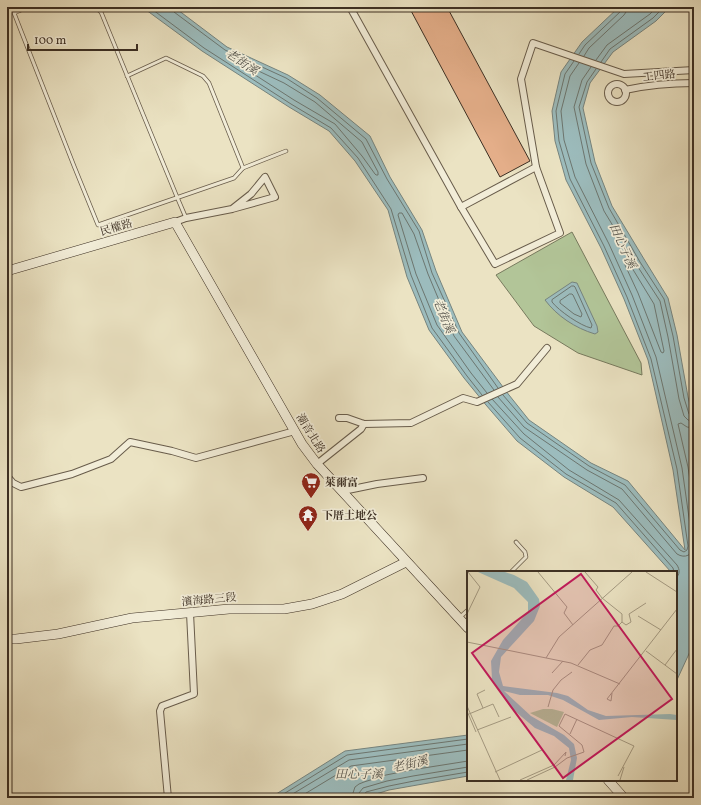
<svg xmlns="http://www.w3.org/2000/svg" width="701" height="805" viewBox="0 0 701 805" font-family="Vollkorn,'Noto Serif TC',serif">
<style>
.green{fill:#b2c598;stroke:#777a5e}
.water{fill:#9cbcbd;stroke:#76847f}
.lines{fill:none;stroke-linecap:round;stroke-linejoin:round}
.shore{stroke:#6c7670;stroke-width:1}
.building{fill:#e4ae89;stroke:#3c2f23}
.lane-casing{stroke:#685c4b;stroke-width:4.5}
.street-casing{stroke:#685c4b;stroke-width:8}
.secondary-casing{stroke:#3c2f23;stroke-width:10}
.lane{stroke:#f2edd8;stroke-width:3}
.street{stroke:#f2edd8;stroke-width:6}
.secondary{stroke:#f2edd8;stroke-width:9}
.labels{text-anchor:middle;stroke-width:3.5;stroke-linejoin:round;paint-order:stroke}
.street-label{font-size:11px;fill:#3c2f23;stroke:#f2edd8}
.poi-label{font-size:11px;font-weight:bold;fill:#3c2f23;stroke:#f2edd8;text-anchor:start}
.water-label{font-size:12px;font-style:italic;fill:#54524a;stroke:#f2edd8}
.inset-road{fill:none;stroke:#a59b83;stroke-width:1}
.view{fill:#c2185b;fill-opacity:0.15;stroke:#c2185b;stroke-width:2}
.inset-edge{fill:none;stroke:#3c2f23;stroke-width:2}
</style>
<rect width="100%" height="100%" fill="#ebe3c3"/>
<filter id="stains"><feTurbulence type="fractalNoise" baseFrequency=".005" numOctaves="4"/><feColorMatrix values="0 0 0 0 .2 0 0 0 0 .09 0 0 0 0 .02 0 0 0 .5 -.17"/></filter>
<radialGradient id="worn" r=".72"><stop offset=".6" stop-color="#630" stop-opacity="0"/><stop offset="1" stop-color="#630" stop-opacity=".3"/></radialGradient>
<!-- green -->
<path class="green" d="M572,232l69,131 1,12 -64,-22 -44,-27 -38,-51z"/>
<!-- water -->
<g class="water">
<path d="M142,7h32l53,40 61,28 32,20 50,41 20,41 32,53 14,41 26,61 47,63 20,25 62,43 37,18 57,69 -12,-80 -25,-110 -24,-61 -23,-51 -35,-68 -11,-39 -3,-30 9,-39 21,-30 37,-35h51l-14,14 -43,31 -23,31 -7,25 12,54 17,44 32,53 24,39 9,37 11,62 6,23v223l-18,39v-110h-5l-58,-65 -49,-30 -47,-36 -31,-36 -22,-27 -35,-48 -22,-53 -19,-67 -33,-49 -26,-30 -40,-24 -87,-56z"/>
<path d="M572,282l5,1 20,43 1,6 -3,2c-20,-6 -38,-18 -50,-34z"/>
<path d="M468,735v41l-79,14 -26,8h-91l1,-2 72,-45z"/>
</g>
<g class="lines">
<!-- shore -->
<g class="shore">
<path d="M149,7l55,41 87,56 40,24 27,30 33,51 20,66 21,53 35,48 15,19"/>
<path d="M172,7l1,3 1,2 51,38 61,28 31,20 49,41 21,40 32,52 13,42 27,60 39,55"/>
<path d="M579,54l6,-9 36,-34 1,-4"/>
<path d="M584,56l5,-8 35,-33 2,-3 1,-5"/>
<path d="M596,60l11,-15 43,-31 7,-7"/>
<path d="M601,62l9,-13 43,-31 11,-11"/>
<path d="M250,67l34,16 31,19 47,40 16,30v3h-2l-1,-1 -13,-18 -27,-32 -41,-24 -45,-29 -1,-2z"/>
<path d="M591,67l-9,13 -8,27 12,57 18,47 32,53 24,37 8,36 11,62 5,17 4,4 6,2"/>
<path d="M596,69l-9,13 -8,25 12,56 18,45 31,54 24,37 9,37 11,62 5,16 2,2 3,1"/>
<path d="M626,263h3l25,41 10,47 -1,2 -2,-1 -23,-59 -13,-28z"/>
<path d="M572,286h2l1,1 17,38 -1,3c-10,-2 -32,-17 -39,-26v-2z"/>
<path d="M570,294h2l1,1 9,19 -1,3 -7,-3 -14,-11v-2z"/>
<path d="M487,393l-16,-20 -34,-48 -21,-51 -18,-59 1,-2h3l12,21 14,40 26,62 40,54"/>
<path d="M503,395l24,28 62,43 36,19 55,65 4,2 3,-2 1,-4 -11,-77 -26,-110 -24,-62 -23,-51 -34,-67 -11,-38 -3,-30 9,-37 9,-13"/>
<path d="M498,397l26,30 63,43 35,19 55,65c8,5 16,1 16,-8l-11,-78 -26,-111 -24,-62 -23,-51 -34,-67 -11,-37 -3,-29 9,-35 9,-13"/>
<path d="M492,399l32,35 45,36 50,30 58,65c3,5 3,9 -1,13"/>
<path d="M488,402l32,36 46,36 50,29 57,65 1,4"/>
<path d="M694,428l-7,-1 -6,-4 -3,1 10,43 6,40"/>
<path d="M277,798l70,-43 121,-16"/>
<path d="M286,798l63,-38 119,-16"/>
<path d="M298,798l53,-32 117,-16"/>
<path d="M352,798l1,-5 2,-6 4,-3 5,-2 22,-7 25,-5 57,-9"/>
<path d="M358,798l1,-5 4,-5 24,-7 26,-5 55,-9"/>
<path d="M363,798l1,-3 2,-3 23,-6 25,-5 54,-9"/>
</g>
</g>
<!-- building -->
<path class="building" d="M409,7h38l83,154 -30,16z"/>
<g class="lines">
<defs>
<g id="lane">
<path d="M28,7l-14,6 60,153 24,59 136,-47 9,-10 43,-17"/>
<path d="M95,7l6,5 76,185 9,21"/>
<path d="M127,76l39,-18 37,18 6,7 34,85"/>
<path d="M511,572l15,-15 -1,-5 -9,-10"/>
<path d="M460,617l8,-7"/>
</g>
<g id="street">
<path d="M350,7l111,200 34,57 65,-31 -24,-66 -15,-88 12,-36 91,31 70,-4"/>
<circle cx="617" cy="93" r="9"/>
<path d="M625,90c23,-5 46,-7 69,-7"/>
<path d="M461,207l75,-40"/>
<path d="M175,222l11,-4 46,-9 43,-12 -10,-20 -14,17 -19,15"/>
<path d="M339,418h8l17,6 47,-1 52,-25 14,4 40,-18 30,-36"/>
<path d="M317,464l44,-35 3,-5"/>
<path d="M7,476l6,7 8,4 51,-13 39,-15 19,-17 42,9 24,7 99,-27"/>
<path d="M343,491l34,-7 46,-6"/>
<path d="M168,798l-8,-87 2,-5 32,-12 -4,-81"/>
</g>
<g id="secondary">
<path d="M7,271l168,-49 127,222 15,20 151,164"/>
<path d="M7,639h9l42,-5 74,-16 97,-9h55l28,-5 30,-10 64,-32"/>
<path d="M608,780l16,18"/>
</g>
</defs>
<!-- lane casing -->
<use href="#lane" class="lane-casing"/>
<!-- street casing -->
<use href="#street" class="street-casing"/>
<!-- secondary casing -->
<use href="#secondary" class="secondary-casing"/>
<!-- lane -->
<use href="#lane" class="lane"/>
<!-- street -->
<use href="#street" class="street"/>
<!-- secondary -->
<use href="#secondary" class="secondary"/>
</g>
<!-- icons -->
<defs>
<symbol id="supermarket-pin" viewBox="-11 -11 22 30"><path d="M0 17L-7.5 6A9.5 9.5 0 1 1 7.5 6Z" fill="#8f2418" stroke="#f2edd8"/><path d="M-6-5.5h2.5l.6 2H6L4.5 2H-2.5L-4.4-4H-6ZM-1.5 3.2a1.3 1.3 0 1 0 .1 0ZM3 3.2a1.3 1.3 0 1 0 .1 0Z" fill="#fff"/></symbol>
<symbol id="temple-pin" viewBox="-11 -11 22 30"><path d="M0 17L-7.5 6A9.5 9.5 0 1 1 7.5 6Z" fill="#8f2418" stroke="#f2edd8"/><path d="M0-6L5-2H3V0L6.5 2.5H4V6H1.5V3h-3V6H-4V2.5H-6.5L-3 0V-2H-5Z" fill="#fff"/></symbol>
</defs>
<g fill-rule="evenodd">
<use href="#supermarket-pin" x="300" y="471" width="22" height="30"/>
<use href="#temple-pin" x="297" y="504" width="22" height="30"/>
</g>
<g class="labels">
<!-- street labels -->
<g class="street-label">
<text transform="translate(659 75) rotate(-6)" y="4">工四路</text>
<text transform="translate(116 227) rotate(-16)" y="4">民權路</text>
<text transform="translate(311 433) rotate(58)" y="4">潮音北路</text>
<text transform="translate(209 599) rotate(-5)" y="4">濱海路三段</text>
</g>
<!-- poi labels -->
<g class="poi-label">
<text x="325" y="486">萊爾富</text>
<text x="322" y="519">下厝土地公</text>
</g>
<!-- water labels -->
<g class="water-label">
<text transform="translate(242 62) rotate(34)" y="4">老街溪</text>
<text transform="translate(623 246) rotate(66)" y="4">田心子溪</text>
<text transform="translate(444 316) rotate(68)" y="4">老街溪</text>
<text transform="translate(410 764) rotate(-13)" y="4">老街溪</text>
<text x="359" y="778">田心子溪</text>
</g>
</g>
<!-- overview -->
<g transform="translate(467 571)">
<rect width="210" height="210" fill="#ebe3c3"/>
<path d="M76,138h9l12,3 -7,15 -27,-14z" fill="#b2c598"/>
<path d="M11,1h27l9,3 13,7 12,17 1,7 -6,15 -33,36 -2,15 4,14 54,7 11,3 20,14 18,6 64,-2 7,1v5l-45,-3 -33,3 -36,-20 -15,-5h-28l-16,-4 27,25 33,19 10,9 3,14 -4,22h-7l5,-20 -2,-12 -15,-12 -19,-8 -25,-21 -18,-28 -1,-18 12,-21 25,-28v-10l-14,-14z" fill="#9cbcbd"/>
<path class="inset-road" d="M71,1l29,35 -3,6 9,12M118,1l13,15 -2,3 6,8 20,16v8M179,1l31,20M0,43l13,-27 -12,-15M171,45l23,14M155,51l4,3 5,-3 -2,-8 17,-11M0,71l104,21 49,21M179,80l31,23M79,87l13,-21 73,-65M111,94l12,-15 12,-5 12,-19h4l4,-4M198,94l12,-16M85,102l11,-12M145,122l-1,8 -4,-2 70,-90M0,135l33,74M81,136l5,-17 8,-10 11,-8M16,137l-6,-14 8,-4M0,140l9,21M2,143l24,-10 6,13M10,159l34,-13M103,163l7,-15M28,201l47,-22M53,209l34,-15 12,-13 -1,4M60,209l28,-13 12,-9 17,-6 -2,-7 -23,-19 6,-12 69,32 -16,30M153,209l4,-13"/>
<path class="view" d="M114,3l91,125 -109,79 -91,-125z"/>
<rect width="210" height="210" class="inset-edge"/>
</g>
<!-- margin -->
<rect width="701" height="805" fill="none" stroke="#ebe3c3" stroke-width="24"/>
<rect x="8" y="8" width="685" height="789" fill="none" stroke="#3c2f23" stroke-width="2"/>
<rect x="12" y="12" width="677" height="781" fill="none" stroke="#3c2f23"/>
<!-- scale -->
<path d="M28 44v6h109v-6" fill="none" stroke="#3c2f23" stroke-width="2"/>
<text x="34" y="44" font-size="12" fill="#3c2f23" stroke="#f2edd8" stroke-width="3" paint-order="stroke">100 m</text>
<rect width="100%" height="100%" filter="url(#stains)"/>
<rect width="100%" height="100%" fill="url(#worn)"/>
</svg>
